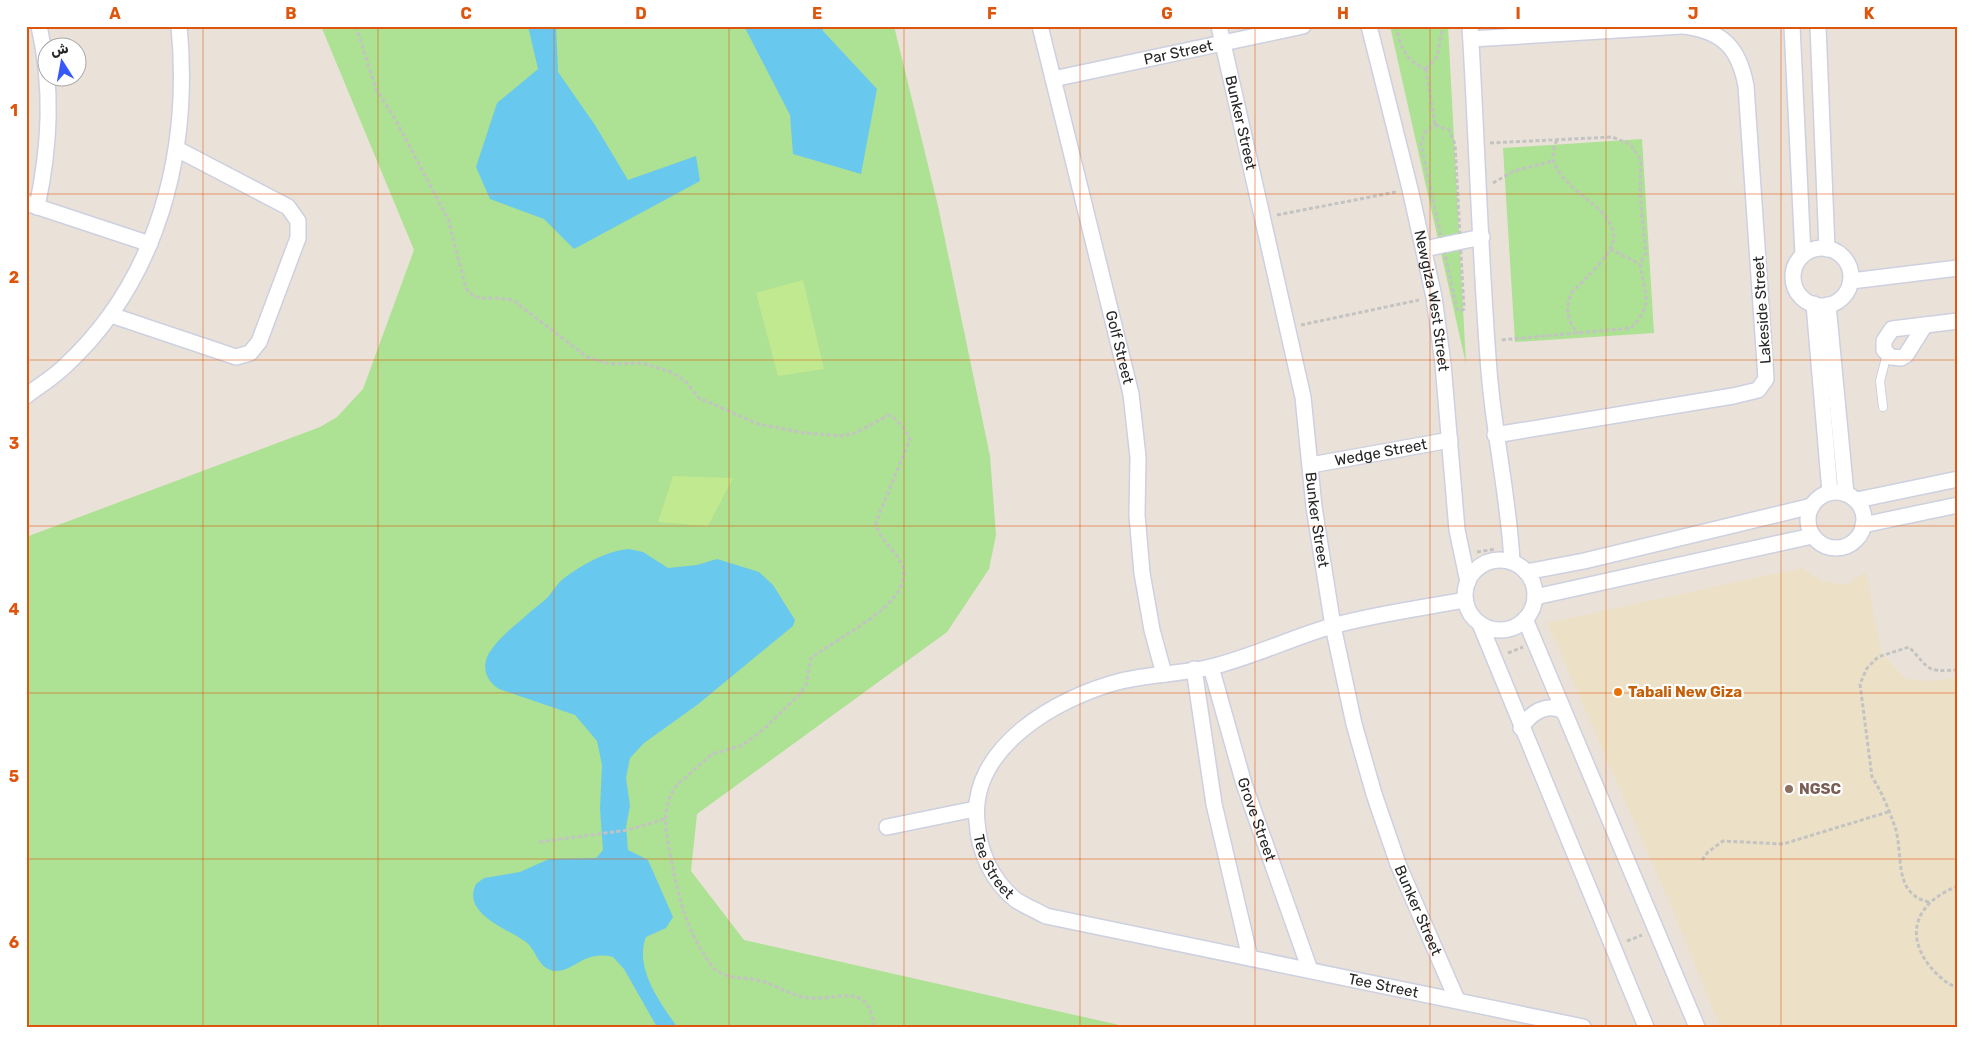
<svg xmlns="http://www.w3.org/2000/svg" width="1984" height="1053" viewBox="0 0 1984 1053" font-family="Rubik,Vazirmatn,sans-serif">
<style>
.education{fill:#ece0c6}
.green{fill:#ade193}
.pitch{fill:#c1e98f}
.water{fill:#69c8ed}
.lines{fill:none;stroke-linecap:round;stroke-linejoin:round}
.lane-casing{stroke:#cdd0e0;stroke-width:10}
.street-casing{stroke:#cdd0e0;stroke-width:18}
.path{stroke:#c3c3c3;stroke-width:3;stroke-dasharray:4 2.5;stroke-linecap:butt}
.lane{stroke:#fff;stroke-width:8}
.street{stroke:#fff;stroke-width:15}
.grid{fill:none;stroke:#de560d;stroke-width:1;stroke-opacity:0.55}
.food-dot{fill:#e8710a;stroke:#fff;stroke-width:2}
.education-dot{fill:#8d6e63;stroke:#fff;stroke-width:2}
.labels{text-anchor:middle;stroke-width:4.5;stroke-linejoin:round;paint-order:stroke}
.street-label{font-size:15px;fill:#272727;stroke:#fff}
.food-label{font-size:15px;font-weight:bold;fill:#c56008;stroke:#fff;text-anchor:start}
.education-label{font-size:15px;font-weight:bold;fill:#785e54;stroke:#fff;text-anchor:start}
.neatline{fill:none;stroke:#de560d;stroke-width:2}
.grid-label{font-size:16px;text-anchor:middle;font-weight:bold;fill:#de560d}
</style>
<rect width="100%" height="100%" fill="#eae2d8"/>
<!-- education -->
<path class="education" d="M1801,568l23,13 23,4 19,-14 15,81 24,27 29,2 24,-4v350h-238l-53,-130 -120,-274z"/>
<!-- green -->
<g class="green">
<path d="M321,26h573l44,180 52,250 6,79 -7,34 -42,63 -250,182 -6,57 53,69 384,87h-1102v-490l294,-110 17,-10 26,-28 51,-139z"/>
<path d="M1390,26h58l18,338z"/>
<path d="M1642,139l12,194 -139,9 -12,-194z"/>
</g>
<!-- pitch -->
<g class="pitch">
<path d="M803,280l21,89 -46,7 -22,-83z"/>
<path d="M673,476l60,2 -25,48 -50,-4z"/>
</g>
<!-- water -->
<g class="water">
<path d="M528,26h28l2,46 37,53 33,55 68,-24 4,25 -126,68 -30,-30 -54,-20 -14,-32 21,-64 41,-34z"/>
<path d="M744,26h78l1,5 54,58 -16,85 -68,-20 -3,-39z"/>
<path d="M629,549l14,3 25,16 29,-3 20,-6 42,13 14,13 22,35 -2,6 -96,79 -53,38 -14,15 -4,20 4,28 -4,21 2,23 20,10 25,57 -7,11 -20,9c-12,31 14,65 31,90h-20l-33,-58 -11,-12c-31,-7 -38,15 -58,14 -17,-2 -18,-20 -29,-29 -17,-13 -65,-28 -50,-58l8,-6 36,-6 29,-13 47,-1 7,-8 -3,-41 2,-44 -5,-24 -22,-26 -76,-26c-13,-8 -18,-22 -10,-36 10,-16 28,-29 41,-41 6,-5 13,-10 18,-15 5,-6 9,-13 15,-18 18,-14 43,-28 66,-30z"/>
</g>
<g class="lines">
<defs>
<path id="lane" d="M1883,407l-3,-26 7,-27"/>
<g id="street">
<path id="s1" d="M1040,26l91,368 7,63 -1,58 5,58 10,57 12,44"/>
<path id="s2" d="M1219,26l84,371 11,110 19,119 21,98 20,70 24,70 59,136"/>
<path id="s3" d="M1369,26l41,163 24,108 9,67 14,166 11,52"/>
<path d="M1470,26c7,115 10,230 19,345 5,64 20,128 23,191"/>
<path d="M1792,26l11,229"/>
<path d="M1818,26l9,223"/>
<path d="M1471,39l211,-13"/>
<path id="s4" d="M1053,79l250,-53"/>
<path d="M26,203l124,41"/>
<path d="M37,207c13,-62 16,-119 2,-181"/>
<circle cx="1822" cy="277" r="29"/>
<path d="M1424,249l58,-12"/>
<path d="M1851,281l107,-13"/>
<path d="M1814,304l16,188"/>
<path d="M1828,305l18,189"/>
<path d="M111,315l125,42 14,-4 9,-11 39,-104v-17l-10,-14 -111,-58"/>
<path d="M1925,325l-19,30 -5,3 -10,-1 -7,-7v-9l8,-12z"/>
<path d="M1925,325l33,-4"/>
<path d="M26,396c13,-10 28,-19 39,-30 94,-87 126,-215 114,-340"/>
<path d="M1495,435l238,-39 25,-6 8,-11 -20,-293c-7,-38 -23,-55 -62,-60"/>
<path id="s5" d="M1311,465l139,-25"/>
<circle cx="1836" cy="520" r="28"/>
<path d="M1857,500l101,-21"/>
<path d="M1863,525l95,-20"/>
<circle cx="1500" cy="595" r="35"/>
<path d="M1526,572l58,-11 228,-55"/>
<path d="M1535,597l277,-61"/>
<path id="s6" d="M1465,600c-43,8 -90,14 -133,26 -41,12 -80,31 -121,41 -30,7 -61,7 -90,14 -63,16 -152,66 -144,141 2,30 15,59 39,78 9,6 21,11 30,16l537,111"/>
<path d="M1525,619l172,408"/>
<path d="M1480,624l166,403"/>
<path id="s7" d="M1211,667l33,117 66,186"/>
<path d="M1194,669l20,135 36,154"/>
<path d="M1521,728c9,-15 26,-26 42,-17"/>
<path d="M887,827l88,-18"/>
</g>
</defs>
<!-- lane casing -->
<use href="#lane" class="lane-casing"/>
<!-- street casing -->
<use href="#street" class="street-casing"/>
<!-- path -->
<g class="path">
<path d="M356,26l20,63 18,28 54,102 18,69c11,17 28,6 48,13l73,56 23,7 32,-1 29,9 14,9 14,17 59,26 47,9 36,3 14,-3 34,-18c11,6 15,13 21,24l-34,83c2,19 22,28 27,46 9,37 -69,71 -92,90l-5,27 -7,10 -34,33 -22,17 -31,9 -35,31c-17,22 -11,45 -7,69 8,37 12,65 32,97 4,6 8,14 14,19 12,9 26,7 40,10 19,3 35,17 54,18 30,2 59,-17 64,29"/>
<path d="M1396,26c4,20 10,36 30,43"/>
<path d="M1426,69l9,56"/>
<path d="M1426,69l11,-12 6,-31"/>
<path d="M1435,125l14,5 6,14 9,165 -3,2 -4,-2 -36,-164 3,-12z"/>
<path d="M1557,140c-23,45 64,62 56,102 -3,14 -30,39 -41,50 -7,16 -6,28 6,41"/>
<path d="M1490,143l122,-6 18,7 11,16 -1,35 6,58 -6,11c4,28 15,40 -9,64l-130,12"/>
<path d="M1493,183l21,-12 39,-10"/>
<path d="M1277,215l119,-23"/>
<path d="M1610,249l30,15"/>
<path d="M1301,325l118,-25"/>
<path d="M1477,552l19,-3"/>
<path d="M1508,653l15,-6"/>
<path d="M539,842l89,-12 36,-11"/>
<path d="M1702,860l6,-8 15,-11 60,3 105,-32"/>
<path d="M1958,886c-37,14 -55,43 -30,78 8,10 18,20 30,24"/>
<path d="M1929,902c-37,-8 -25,-48 -34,-75 -6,-17 -13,-35 -23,-50l-12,-93 7,-16 11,-11 31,-10c22,22 14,25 49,23"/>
<path d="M1627,941l15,-6"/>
</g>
<!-- lane -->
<use href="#lane" class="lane"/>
<!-- street -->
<use href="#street" class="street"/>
</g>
<!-- grid -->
<path class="grid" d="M203,26v1001M378,26v1001M554,26v1001M729,26v1001M904,26v1001M1080,26v1001M1255,26v1001M1430,26v1001M1606,26v1001M1781,26v1001M26,194h1932M26,360h1932M26,526h1932M26,693h1932M26,859h1932"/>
<!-- markers -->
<circle class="food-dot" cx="1618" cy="692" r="5"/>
<circle class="education-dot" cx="1789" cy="789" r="5"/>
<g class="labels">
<!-- street labels -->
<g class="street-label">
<text dy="5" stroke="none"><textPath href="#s4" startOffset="128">Par Street</textPath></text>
<text dy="5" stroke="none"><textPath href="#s2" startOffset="99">Bunker Street</textPath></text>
<text dy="5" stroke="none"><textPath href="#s3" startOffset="282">Newgiza West Street</textPath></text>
<text transform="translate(1762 310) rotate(-94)" y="5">Lakeside Street</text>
<text dy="5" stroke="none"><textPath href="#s1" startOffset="331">Golf Street</textPath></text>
<text dy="5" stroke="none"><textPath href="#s5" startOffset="71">Wedge Street</textPath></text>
<text dy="5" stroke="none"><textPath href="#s2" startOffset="504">Bunker Street</textPath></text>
<text dy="5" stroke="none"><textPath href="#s7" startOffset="159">Grove Street</textPath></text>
<text dy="5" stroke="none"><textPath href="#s6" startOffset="621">Tee Street</textPath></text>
<text dy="5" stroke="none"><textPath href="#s2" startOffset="909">Bunker Street</textPath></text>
<text dy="5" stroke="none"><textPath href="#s6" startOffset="1041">Tee Street</textPath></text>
</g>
<!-- food labels -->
<g class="food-label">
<text x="1628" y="697">Tabali New Giza</text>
</g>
<!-- education labels -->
<g class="education-label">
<text x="1799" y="794">NGSC</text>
</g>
</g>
<!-- border -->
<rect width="1984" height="1053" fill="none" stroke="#ffffff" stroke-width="55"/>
<!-- north arrow -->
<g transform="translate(62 62) rotate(349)"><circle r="24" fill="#ffffff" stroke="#a9a9a9"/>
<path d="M0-4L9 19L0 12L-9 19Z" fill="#3658f8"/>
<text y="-8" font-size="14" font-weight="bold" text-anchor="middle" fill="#272727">ش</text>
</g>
<rect x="28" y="28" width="1928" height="998" class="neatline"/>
<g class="grid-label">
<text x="115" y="19">A</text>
<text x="291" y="19">B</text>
<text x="466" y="19">C</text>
<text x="641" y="19">D</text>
<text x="817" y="19">E</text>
<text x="992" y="19">F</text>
<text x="1167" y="19">G</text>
<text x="1343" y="19">H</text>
<text x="1518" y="19">I</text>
<text x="1693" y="19">J</text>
<text x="1869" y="19">K</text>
<text x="14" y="116">1</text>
<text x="14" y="283">2</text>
<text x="14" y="449">3</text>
<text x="14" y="615">4</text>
<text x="14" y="782">5</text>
<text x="14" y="948">6</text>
</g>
</svg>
